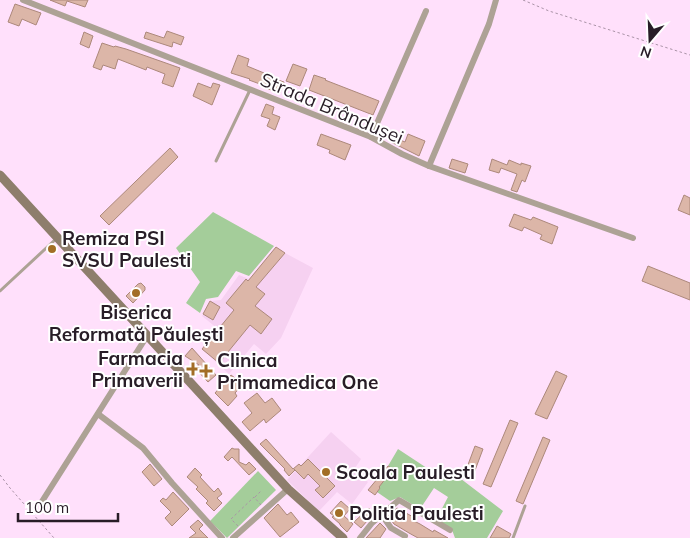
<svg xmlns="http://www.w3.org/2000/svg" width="690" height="538" viewBox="0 0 690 538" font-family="Mulish,sans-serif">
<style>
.built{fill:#f6d1f1}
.green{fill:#a4cd9a}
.building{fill:#dcb6a8;stroke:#ac887b}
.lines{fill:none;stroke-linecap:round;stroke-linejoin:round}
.path{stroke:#aa93a7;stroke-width:1;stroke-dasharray:2.5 2.5;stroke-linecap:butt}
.service{stroke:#ada295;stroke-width:3}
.minor{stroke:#ada295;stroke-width:6}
.secondary{stroke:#8e7e6c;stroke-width:9}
.poi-dot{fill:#a26e26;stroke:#fff;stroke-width:2}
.labels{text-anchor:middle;stroke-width:4;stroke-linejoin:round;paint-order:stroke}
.street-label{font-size:19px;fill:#281d27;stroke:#fff}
.poi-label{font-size:19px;font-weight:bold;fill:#281d27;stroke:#fff;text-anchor:start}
</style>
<rect width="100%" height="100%" fill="#ffe0fb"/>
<!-- built -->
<g class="built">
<path d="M276,247l9,6 28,15 -32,70 -15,16 -12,-10 -25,30 -27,-25 16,-20 -16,-13 8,-15 11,-1 18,-25 10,4z"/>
<path d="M331,432l30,27 -8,12 15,11 -16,22 -15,-12 -18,19 -32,-31z"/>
</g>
<!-- green -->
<g class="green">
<path d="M213,212l61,34 -25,30 -13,-5 -18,26 -12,2 -6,14 -14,-10 14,-21 -24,-34z"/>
<path d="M398,449l44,29 6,-9 55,42 -16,27h-32l-3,-8 -16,-10 12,-23 -14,-9 -14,21 -20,-12 -10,4 -13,-9 3,-4 -3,-2 6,-4 10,-12 -5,-4z"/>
<path d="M258,471l18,19 -49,48 -17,-17z"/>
</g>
<!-- building -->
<g class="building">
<path d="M50,0h38l-3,7 -18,-6 -2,5z"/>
<path d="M15,4l26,9 -5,12 -14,-6 -3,7 -11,-4z"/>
<path d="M167,31l17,6 -3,8 -8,-3 -1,5 -28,-9 2,-6 18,6z"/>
<path d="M84,32l9,4 -4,12 -9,-4z"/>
<path d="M102,43l12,4 1,-1 11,3 54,19 -7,19 -11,-4 3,-9 -18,-7 -1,3 -28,-11 -3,10 -12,-4 -2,5 -8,-3z"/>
<path d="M238,55l11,4 -2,7 17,7 -1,2 21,7 -4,11 -12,-4v-2l-19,-7 1,-1 -19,-6z"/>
<path d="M293,64l14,5 -7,17 -14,-5z"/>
<path d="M314,75l12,4 -1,1 54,21 -6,14 -64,-25z"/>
<path d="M198,83l13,5 2,-5 7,2 -8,20 -19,-9z"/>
<path d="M266,104l8,3 -2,7 8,3 -5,13 -8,-4 3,-7 -9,-3z"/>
<path d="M321,134l30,11 -6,15 -16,-7 1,-3 -13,-5z"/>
<path d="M408,134l17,7 -6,15 -28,-14 2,-5 12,5z"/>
<path d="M170,148l8,9 -69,68 -9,-9z"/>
<path d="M452,159l16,5 -3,9 -16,-5z"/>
<path d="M492,159l15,6 2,-5 12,5v-2l10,3 -6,16 -3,-2 -5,12 -6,-2 6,-16 -16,-6 -2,5 -10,-3z"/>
<path d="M684,195l6,3v17l-12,-5z"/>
<path d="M514,214l17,6 2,-3 25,10 -6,17 -12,-5 2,-4 -18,-8 -2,4 -13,-5z"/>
<path d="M276,247l9,6 -29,34 9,7 -10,12 17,13 -11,15 -11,-9 -31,38 -17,-14 32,-39 -8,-7 20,-24 2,2z"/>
<path d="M648,266l42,17v17l-48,-19z"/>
<path d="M141,283l4,4v3l-12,13 -7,-7 12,-12z"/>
<path d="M210,301l10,6 -7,13 -10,-6z"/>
<path d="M192,348l24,27 -8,7 -13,-14 4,-3 -14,-9z"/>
<path d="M556,371l11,5 -20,43 -12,-5z"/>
<path d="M231,375l12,9 -8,9 2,3 -9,10 -13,-13z"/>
<path d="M257,393l8,10 7,-5 9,12 -15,13 -2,-4 -14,12 -8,-9 10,-9 -8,-10z"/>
<path d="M510,420l8,3 -27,64 -8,-3z"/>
<path d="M543,437l7,3 -27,64 -7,-3z"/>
<path d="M266,439l27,30 6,-5 2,2 7,-7 27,27 -12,12 -8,-8 5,-4 -12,-12 -4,5 -10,-10 1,1 -6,6 -5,-6 1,-1 -25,-25z"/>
<path d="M475,446l8,3 -9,24 -8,-3z"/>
<path d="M232,448l2,1h5v13l7,3 3,-3 7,7 -7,6 -17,-18 -4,4 -4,-4z"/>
<path d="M150,464l12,15 -8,7 -12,-14z"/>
<path d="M388,466l5,3 -14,18 1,1 -5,7 -7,-5z"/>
<path d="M195,468l7,7 -2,2 14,15 4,-4 4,6 -5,4 5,5 -8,8 -8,-8 2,-2 -12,-12 2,-2 -11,-10z"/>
<path d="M173,492l16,17 -17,17 -7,-8 6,-6 -11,-11 3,-3 3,2z"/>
<path d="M341,501l9,8 -6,7 9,8 -6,8 -7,-7v-1l-8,-7 2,-1 -4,-3z"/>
<path d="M278,504l9,11 4,-3 8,10 -19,15 -16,-19z"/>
<path d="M369,508l5,5 -13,15 -7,-6z"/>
<path d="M397,508l18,10 -1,3 6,3 13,8 1,-2 14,8h-30l-9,-5 -15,-9 -6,-8z"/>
<path d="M198,520l5,5 -4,4 9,9h-19l7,-5 -6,-6z"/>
<path d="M380,523l6,6 -6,9h-14z"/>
<path d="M497,526l14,8 -2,4h-19z"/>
</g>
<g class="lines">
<!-- path -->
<g class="path">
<path d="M523,0l26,11 141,44"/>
<path d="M0,475l10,13 44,50"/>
<path d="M255,497l6,-6 1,1"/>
<path d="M238,526l-7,-7 23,-22 7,8"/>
</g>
<!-- service -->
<g class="service">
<path d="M216,161l34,-71"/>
<path d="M0,291l57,-53"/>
<path d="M513,538l12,-32"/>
</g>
<!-- minor -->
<g class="minor">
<path d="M23,0l348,137 31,17 27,12 204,72"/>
<path d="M371,137l55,-126"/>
<path d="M429,166l60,-142 7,-24"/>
<path d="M98,414l45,34 29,35 50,55"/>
<path d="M41,503l106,-167"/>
<path d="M382,515l9,13 14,8"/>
<path d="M233,538l55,-49"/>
<path d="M360,538l12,-15 27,-23 51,30"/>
</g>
<!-- secondary -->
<path class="secondary" d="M0,175l288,314 55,49"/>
</g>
<!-- markers -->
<g class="poi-dot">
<circle cx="52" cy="249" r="5"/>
<circle cx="136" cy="293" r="5"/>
<path d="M190.5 361.5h5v5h5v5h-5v5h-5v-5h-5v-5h5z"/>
<path d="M203.5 363.5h5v5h5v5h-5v5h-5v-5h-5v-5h5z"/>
<circle cx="326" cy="472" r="5"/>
<circle cx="339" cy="513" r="5"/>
</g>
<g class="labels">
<!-- street labels -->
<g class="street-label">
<text transform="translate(332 108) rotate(23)" y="7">Strada Brândușei</text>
</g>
<!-- poi labels -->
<g class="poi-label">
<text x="62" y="245">Remiza PSI<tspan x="62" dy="22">SVSU Paulesti</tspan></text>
<text x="136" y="319" text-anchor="middle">Biserica<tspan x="136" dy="22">Reformată Păulești</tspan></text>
<text x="183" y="365" text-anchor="end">Farmacia<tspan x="183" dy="22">Primaverii</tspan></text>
<text x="217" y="367">Clinica<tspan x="217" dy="22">Primamedica One</tspan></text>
<text x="336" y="479">Scoala Paulesti</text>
<text x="349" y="520">Politia Paulesti</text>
</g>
</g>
<!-- north arrow -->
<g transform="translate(650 40) rotate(199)" stroke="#ffffff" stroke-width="4" paint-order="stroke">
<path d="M0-4L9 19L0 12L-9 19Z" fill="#281d27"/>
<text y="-8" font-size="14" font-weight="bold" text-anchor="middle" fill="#281d27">N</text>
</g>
<!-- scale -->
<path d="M18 513v8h100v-8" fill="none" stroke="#281d27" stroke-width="2.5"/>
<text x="25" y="513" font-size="15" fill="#281d27" stroke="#ffffff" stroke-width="4" paint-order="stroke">100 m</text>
</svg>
